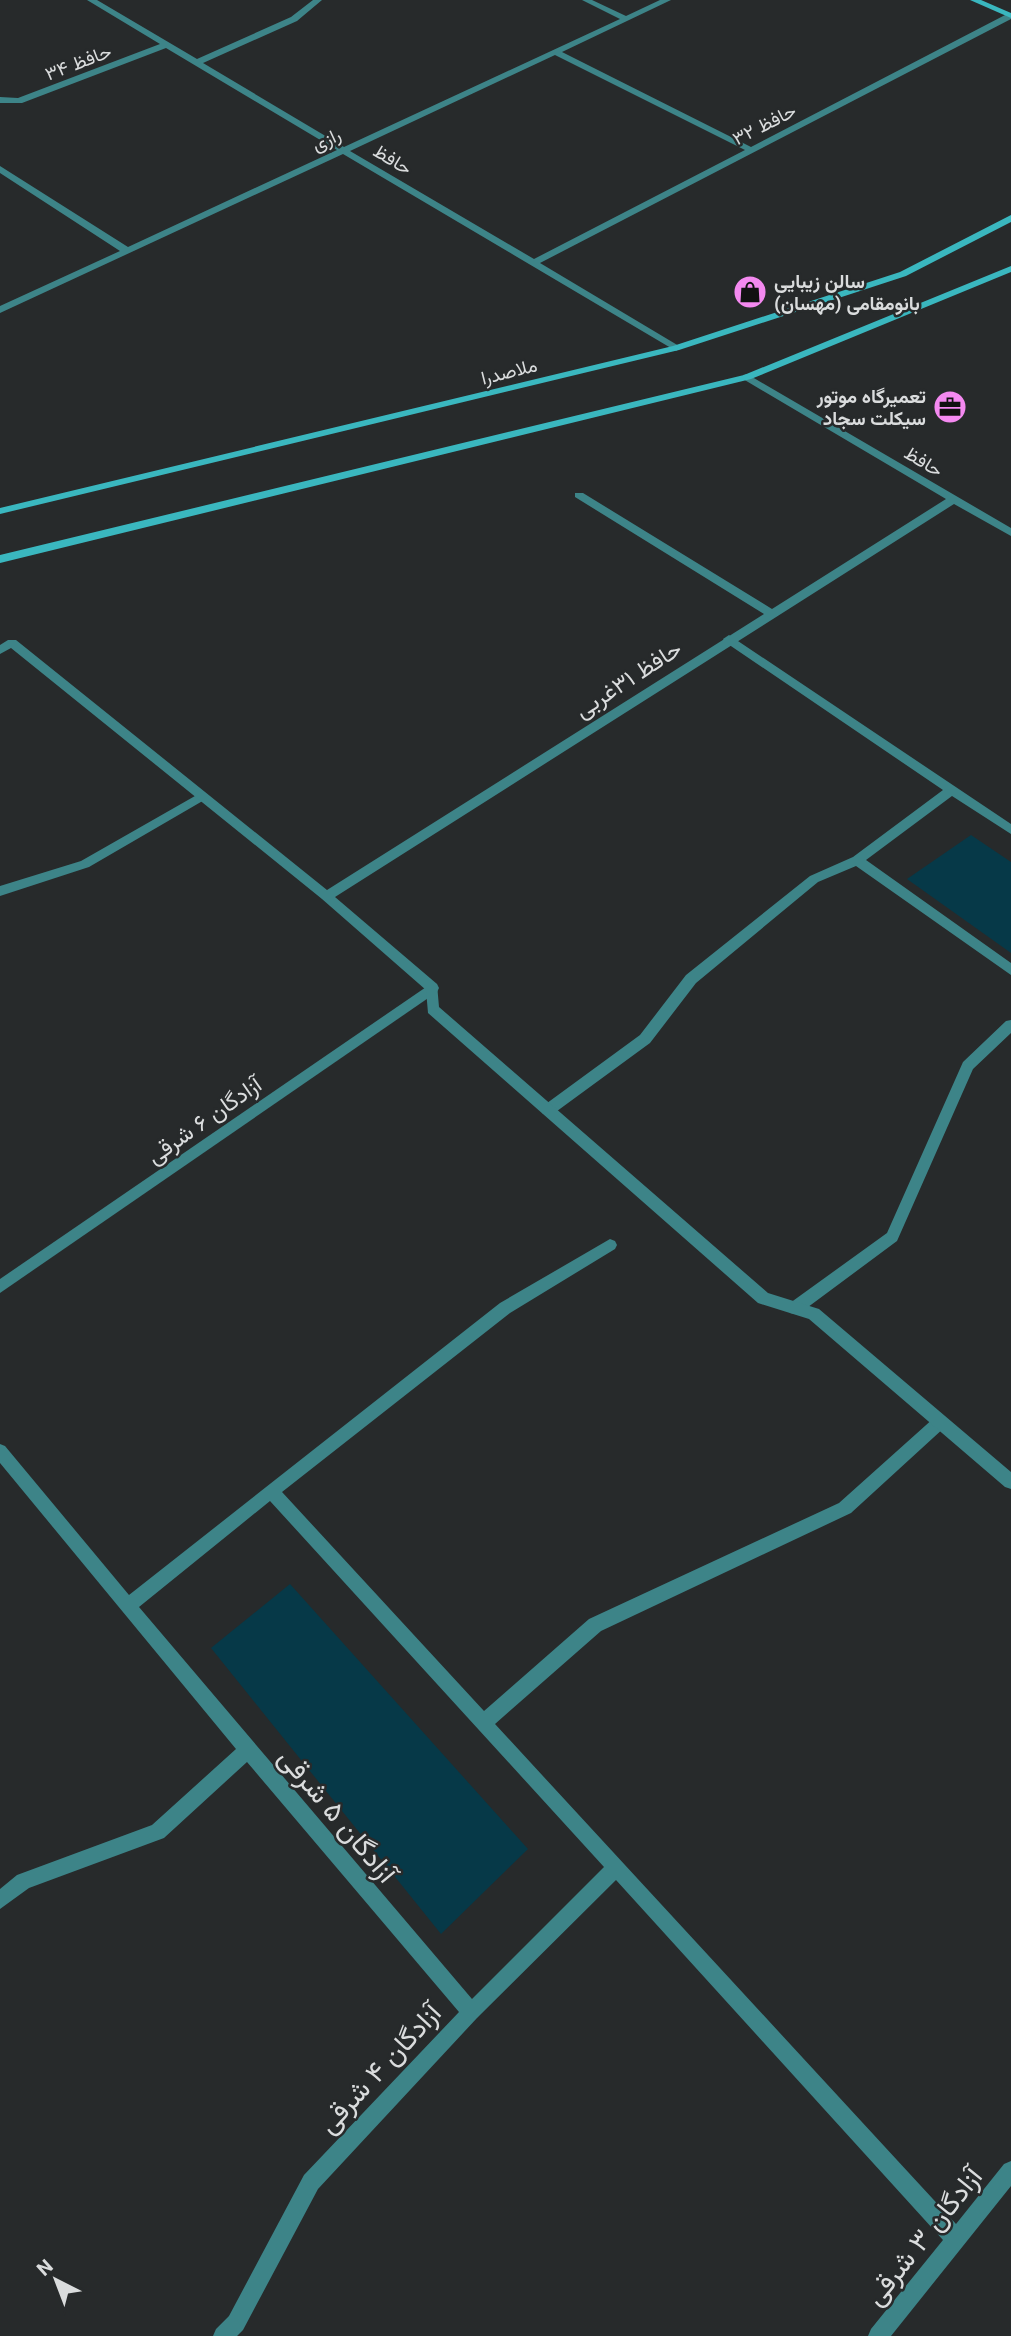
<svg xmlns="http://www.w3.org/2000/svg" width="1011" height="2336" viewBox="0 0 1011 2336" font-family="Georgia,Vazirmatn,serif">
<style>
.green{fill:#063948}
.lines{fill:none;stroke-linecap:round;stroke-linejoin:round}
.lane{fill:#3d8488;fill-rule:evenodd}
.street{fill:#3d8488;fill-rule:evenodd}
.secondary{fill:#3ab7bf;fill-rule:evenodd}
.labels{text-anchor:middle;stroke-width:5;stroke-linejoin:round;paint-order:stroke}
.far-street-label{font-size:19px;fill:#dadcdd;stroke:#272a2b}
.far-poi-label{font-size:19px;font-weight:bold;fill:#dadcdd;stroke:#272a2b;text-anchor:start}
.street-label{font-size:23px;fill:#dadcdd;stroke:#272a2b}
.near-street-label{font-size:28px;fill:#dadcdd;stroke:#272a2b}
</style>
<rect width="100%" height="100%" fill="#272a2b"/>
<!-- green -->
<g class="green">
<path d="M971,835l40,27v91l-104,-74z"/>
<path d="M290,1584l238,265 -87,85 -230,-286z"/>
</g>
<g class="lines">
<!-- lane -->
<g class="lane">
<path d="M729,635l282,189v10l-59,-38 -86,64 145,103v12l-155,-109 -38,16 -122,101 -46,60 -97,71h-10l-2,-4 2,-4 97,-71 46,-60 124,-99 43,-19 90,-67 -218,-148 -2,-3z"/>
<path d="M202,792l6,4 -2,3 -117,68 -89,29v-10l81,-25z"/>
<path d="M432,983l5,1 2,4 -2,4 -437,301v-14z"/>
<path d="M1011,1020v13l-38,36 -76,172 -97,72 -5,1 -5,-1 -2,-5 2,-5 97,-70 76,-171 43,-41z"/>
<path d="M610,1239l5,2 2,4 -2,4 -105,64 -228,179 202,219 105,-92 250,-116 96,-86 5,-2 5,2 3,5 -3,5 -94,86 -250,118 -106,93 461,500 48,-60 7,-3v25l-120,150h-23l3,-7 72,-89 -327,-360 -139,138 -159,171 -75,141 -6,6h-24l3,-7 13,-13 75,-141 155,-163 -212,-250 -83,76 -135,50 -29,21v-20l17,-14 135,-50 84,-76 -236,-286v-19l5,2 124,149 371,-292zM270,1501l334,366 -132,132 -333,-392z"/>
</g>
<!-- street -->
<g class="street">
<path d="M87,0h10l100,59 94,-42 22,-17h9l-25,21 -94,42 141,84 276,-128 -38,-19h10l34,16 34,-16h11l-109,52 189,95 256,-133h4v5l-471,244 139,83 2,2 -5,3 -333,-197 -343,159v-7l120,-55 -120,-78v-7l128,81 209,-97 -171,-102 -144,55h-22v-6l18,1 142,-54zM555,55l190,95 -211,109 -184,-108z"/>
<path d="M747,374l264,154v8l-57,-32 -619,393 102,87 2,23 329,286 51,16 192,163v17l-6,-2 -196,-168 -51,-16 -330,-290 -2,-23 -104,-91 -311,-251 -11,6v-9l8,-5h8l311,250 437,-276 -189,-117v-4h8l189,116 174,-110 -203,-120v-4z"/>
</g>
<!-- secondary -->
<g class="secondary">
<path d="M970,0h11l30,13v5z"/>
<path d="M1011,215v7l-105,54 -227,74 -679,164v-6l673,-162 227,-74z"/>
<path d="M1011,266v6l-260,107 -751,184v-8l744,-180z"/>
</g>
</g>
<!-- icons -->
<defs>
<symbol id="shop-disc" viewBox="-11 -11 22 22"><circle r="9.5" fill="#f489f0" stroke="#272a2b"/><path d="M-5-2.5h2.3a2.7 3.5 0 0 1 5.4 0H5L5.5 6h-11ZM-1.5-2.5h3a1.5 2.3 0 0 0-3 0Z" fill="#111"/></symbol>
<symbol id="office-disc" viewBox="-11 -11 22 22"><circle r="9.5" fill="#f489f0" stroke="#272a2b"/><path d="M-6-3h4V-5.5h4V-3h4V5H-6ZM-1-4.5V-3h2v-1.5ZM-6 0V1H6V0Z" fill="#111"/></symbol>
</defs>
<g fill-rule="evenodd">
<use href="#shop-disc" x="731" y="273" width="38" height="38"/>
<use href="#office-disc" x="931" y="388" width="38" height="38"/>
</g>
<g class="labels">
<!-- far-street labels -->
<g class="far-street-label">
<text transform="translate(78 62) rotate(-21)" y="7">حافظ ۳۴</text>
<text transform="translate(764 124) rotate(-27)" y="7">حافظ ۳۲</text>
<text transform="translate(326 139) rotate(-25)" y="7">رازی</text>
<text transform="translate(393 159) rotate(31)" y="7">حافظ</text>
<text transform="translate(509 371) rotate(-14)" y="7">ملاصدرا</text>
<text transform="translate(924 461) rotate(31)" y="7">حافظ</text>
</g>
<!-- far-poi labels -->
<g class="far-poi-label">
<text x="774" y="288">سالن زیبایی<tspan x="774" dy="22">بانومقامی (مهسان)</tspan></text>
<text x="926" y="403" text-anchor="end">تعمیرگاه موتور<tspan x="926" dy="22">سیکلت سجاد</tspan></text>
</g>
<!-- street labels -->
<g class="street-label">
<text transform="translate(628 679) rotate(-33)" y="8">حافظ ۳۱غربی</text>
<text transform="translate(204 1120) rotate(-35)" y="8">آزادگان ۶ شرقی</text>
</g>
<!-- near-street labels -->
<g class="near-street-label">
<text transform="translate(338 1815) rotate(50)" y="10">آزادگان ۵ شرقی</text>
<text transform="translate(379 2068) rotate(-47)" y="10">آزادگان ۴ شرقی</text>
<text transform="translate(923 2236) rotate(-51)" y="10">آزادگان ۳ شرقی</text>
</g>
</g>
<!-- north arrow -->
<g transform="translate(56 2280) rotate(318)" stroke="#272a2b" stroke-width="5" paint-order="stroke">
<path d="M0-5L12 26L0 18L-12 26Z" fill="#dadcdd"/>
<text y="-10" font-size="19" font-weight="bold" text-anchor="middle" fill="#dadcdd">N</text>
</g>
</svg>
